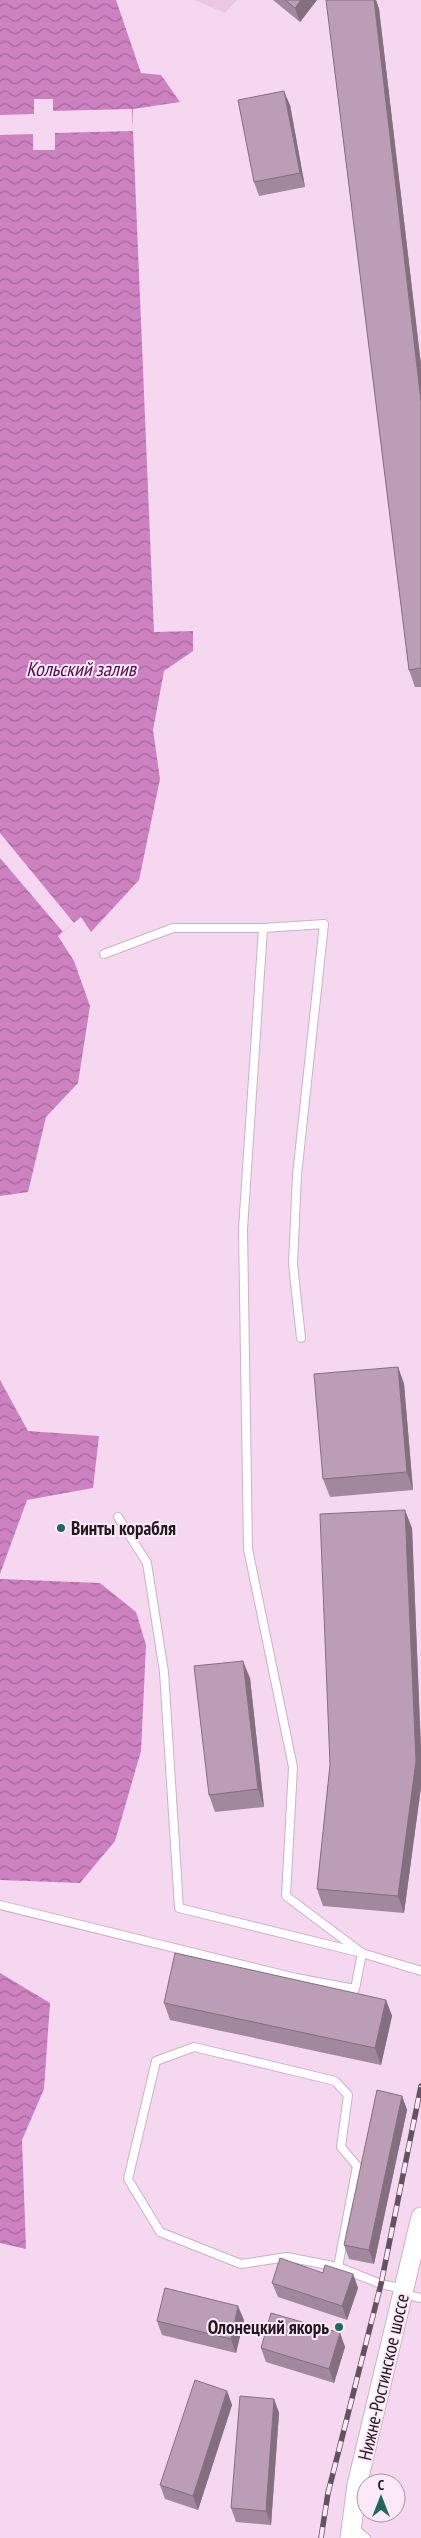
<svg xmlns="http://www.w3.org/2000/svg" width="421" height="2538" viewBox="0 0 421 2538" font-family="'PT Sans Narrow',sans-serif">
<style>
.built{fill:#ebc7e4}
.water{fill:url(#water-waves)}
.pier{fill:#f6d7f0}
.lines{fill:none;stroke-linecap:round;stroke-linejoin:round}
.service-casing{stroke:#ceb0c8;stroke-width:10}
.tertiary-casing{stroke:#ceb0c8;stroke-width:21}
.service{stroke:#fff;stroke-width:8}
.tertiary{stroke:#fff;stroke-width:19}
.rail-casing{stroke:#635260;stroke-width:5.5}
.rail{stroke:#fce9f8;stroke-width:4;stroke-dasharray:11;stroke-linecap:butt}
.wall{fill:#a1889d}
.shaded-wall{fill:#836f7f}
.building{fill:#bb9eb6;stroke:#836f7f}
.poi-dot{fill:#20685e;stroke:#fce9f8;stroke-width:2}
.labels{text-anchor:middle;stroke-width:4;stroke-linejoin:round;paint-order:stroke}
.poi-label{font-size:19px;font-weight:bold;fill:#21171f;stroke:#fce9f8;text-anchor:start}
.street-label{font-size:19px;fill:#21171f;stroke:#fce9f8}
.water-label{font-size:20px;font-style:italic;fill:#520e4c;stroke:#fce9f8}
</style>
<defs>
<pattern id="water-waves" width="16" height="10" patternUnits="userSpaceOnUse" patternTransform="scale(1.25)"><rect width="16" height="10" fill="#cd81c1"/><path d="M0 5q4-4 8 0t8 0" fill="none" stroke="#a6699c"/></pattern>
</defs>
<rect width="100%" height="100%" fill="#f6d7f0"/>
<!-- built -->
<path class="built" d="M194,0h43l-12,13z"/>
<!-- water -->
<g class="water">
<path d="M0,0h116l25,73 20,2 19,27 -47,7v22l21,501 39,-1v20l-29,20 -11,59 7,49 -21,101 -48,52 -10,-15 -23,19 16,25 16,45 -12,77 -32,34 -18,75 -28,4z"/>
<path d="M0,1380l28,51 71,5 -6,52 -66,12 -27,74z"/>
<path d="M0,1579l100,4 36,29 10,33 -5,106 -26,90 -35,42 -80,-3z"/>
<path d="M0,1973l50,30 -6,86 -22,51 4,109 -26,-6z"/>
</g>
<!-- pier -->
<g class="pier">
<path d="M34,99h19v12l79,-2 1,22 -78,2v17h-22v-16l-33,1v-20l34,-1z"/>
<path d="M0,833l74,90 -11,9 -63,-74z"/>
</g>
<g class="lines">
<defs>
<g id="service">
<path d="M263,928l61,-4 -27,251 -4,89 8,74"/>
<path d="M118,1517l29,46 17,109 15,236 183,45 59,18"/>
<path d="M0,1905l296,73 59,11 7,-36 -76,-57 7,-129 -45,-218 -5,-320 20,-301h-90l-69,26"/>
<path d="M338,2267l19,-101 -16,-19 7,-52 -13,-14 -141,-34 -38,14 -28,118 32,53 81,32 46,-7 51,10 43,17 23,5"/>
<path d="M403,2294l18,4"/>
<path d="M352,2526l14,12"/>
</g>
<path id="tertiary" d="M350,2538l7,-53 64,-268"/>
</defs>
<!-- service casing -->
<use href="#service" class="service-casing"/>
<!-- tertiary casing -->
<use href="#tertiary" class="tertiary-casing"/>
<!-- service -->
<use href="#service" class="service"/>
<!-- tertiary -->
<use href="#tertiary" class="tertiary"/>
<defs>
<path id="rail" d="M321,2538l7,-45 53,-209 40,-198"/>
</defs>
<!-- rail casing -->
<use href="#rail" class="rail-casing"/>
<!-- rail -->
<use href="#rail" class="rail"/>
</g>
<!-- wall -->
<g class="wall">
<path d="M273,0h44l-17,22z"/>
<path d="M326,0h50l3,9 42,356v322h-6l-6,-17z"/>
<path d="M290,105l15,82 -46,9 -5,-14z"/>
<path d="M398,1367l6,17 9,106 -83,7 -7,-18z"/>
<path d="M412,1528l9,222v37l-17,126 -81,-7 -6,-17 13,-124z"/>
<path d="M250,1678l14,129 -49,5 -6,-17z"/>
<path d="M386,2000l6,16 -11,49 -211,-45 -6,-17z"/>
<path d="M402,2096l5,14 -33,154 -25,-5 -5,-14z"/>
<path d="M323,2273l30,1 5,14 -11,32 -69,-23 -6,-14z"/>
<path d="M244,2320l-8,33 -74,-18 -5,-14z"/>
<path d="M340,2333l5,14 -11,36 -68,-21 -5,-14z"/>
<path d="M227,2391l5,14 -34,105 -33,-11 -5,-14z"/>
<path d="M274,2399l5,14 -8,112 -35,-3 -5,-14z"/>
</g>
<!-- shaded-wall -->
<g class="shaded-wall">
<path d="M301,0h16l-17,22 -5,-14z"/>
<path d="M374,0h2l3,9 42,356v36z"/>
<path d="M284,91l6,14 15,82 -5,-14z"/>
<path d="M398,1367l6,17 9,106 -6,-18z"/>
<path d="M405,1510l7,18 9,222v37l-17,126 -6,-17z"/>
<path d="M243,1661l7,17 14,129 -6,-18z"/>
<path d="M386,2000l6,16 -11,49 -6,-17z"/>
<path d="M402,2096l5,14 -33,154 -5,-14z"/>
<path d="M353,2274l5,14 -11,32 -5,-14z"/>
<path d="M238,2306l6,14 -8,33 -5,-14z"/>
<path d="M340,2333l5,14 -11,36 -5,-14z"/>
<path d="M227,2391l5,14 -34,105 -5,-14z"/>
<path d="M274,2399l5,14 -8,112 -5,-14z"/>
</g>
<!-- building -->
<g class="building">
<path d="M285,0h16l-6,8z"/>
<path d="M326,0h48l47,401v267l-12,2z"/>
<path d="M284,91l16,82 -46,9 -16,-82z"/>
<path d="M398,1367l9,105 -84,7 -9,-105z"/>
<path d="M405,1510l11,251 -18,135 -81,-7 13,-124 -10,-251z"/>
<path d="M243,1661l15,128 -49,6 -15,-129z"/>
<path d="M175,1953l211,47 -11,48 -211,-45z"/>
<path d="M377,2090l25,6 -33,154 -25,-5z"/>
<path d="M280,2258l43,15 2,-8 28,9 -11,32 -70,-23z"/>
<path d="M165,2288l73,18 -7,33 -74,-18z"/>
<path d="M271,2313l69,20 -11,36 -68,-21z"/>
<path d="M195,2380l32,11 -34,105 -33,-11z"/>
<path d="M240,2396l34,3 -8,112 -35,-3z"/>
</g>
<!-- markers -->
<g class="poi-dot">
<circle cx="61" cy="1528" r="5"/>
<circle cx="339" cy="2327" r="5"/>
</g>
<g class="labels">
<!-- poi labels -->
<g class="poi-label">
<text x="71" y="1535">Винты корабля</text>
<text x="329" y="2334" text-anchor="end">Олонецкий якорь</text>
</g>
<!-- street labels -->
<g class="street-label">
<text transform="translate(383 2377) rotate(-77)" y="7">Нижне-Ростинское шоссе</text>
</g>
<!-- water labels -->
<g class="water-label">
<text x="81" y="676">Кольский залив</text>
</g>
</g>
<!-- north arrow -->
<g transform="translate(381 2498)"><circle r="24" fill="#fce9f8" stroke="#a495a1"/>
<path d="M0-4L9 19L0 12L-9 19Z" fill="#20685e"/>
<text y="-8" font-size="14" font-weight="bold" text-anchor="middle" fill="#21171f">С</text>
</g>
</svg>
